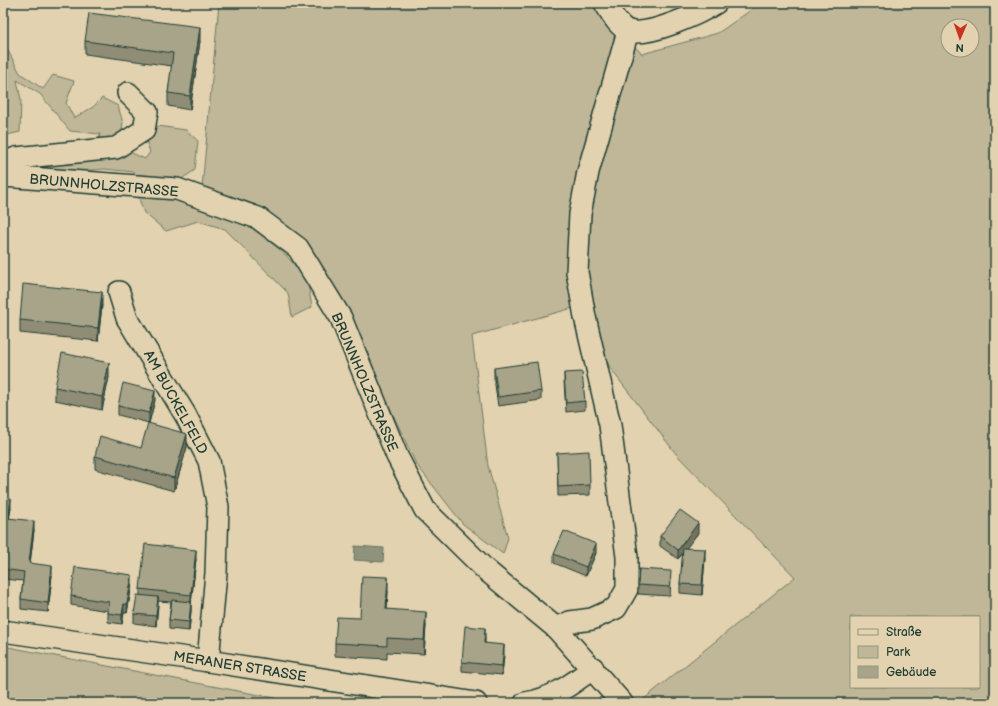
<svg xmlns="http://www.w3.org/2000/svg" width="998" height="706" viewBox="0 0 998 706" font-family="'Balsamiq Sans',sans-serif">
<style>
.green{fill:#bfb798;stroke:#6f7a66;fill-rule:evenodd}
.water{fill:#90937b;stroke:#63715f}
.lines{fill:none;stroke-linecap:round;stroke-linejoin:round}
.minor-casing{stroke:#1f3d34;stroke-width:24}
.minor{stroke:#e3d2af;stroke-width:21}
.wall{fill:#908d76;stroke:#1f3d34}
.shaded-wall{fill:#757360;stroke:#1f3d34}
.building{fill:#a7a489;stroke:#1f3d34}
.labels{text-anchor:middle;stroke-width:3;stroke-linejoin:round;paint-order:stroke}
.street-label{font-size:14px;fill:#1f3d34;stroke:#e3d2af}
</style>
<rect width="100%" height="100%" fill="#e3d2af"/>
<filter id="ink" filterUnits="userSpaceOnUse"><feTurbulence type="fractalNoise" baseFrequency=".025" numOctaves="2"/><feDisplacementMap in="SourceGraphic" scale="8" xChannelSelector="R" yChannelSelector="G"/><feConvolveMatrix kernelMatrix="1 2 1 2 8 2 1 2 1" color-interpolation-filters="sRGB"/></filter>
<g filter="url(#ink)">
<!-- green -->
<g class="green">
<path d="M219,3h374l49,51 76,-21 43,-30h234v700h-356l156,-126 -118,-122 -67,-87 -26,-63 -112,31 16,130 20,72 -5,16 -40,-30 -47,-60 -81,-174 -26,-45 -42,-29 -65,-28zM948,26h24v24h-24zM851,617h128v70h-128z"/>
<path d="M7,49l13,24 23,16 10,-14 21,6 -8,22 8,15 19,-11 9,-9 16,8 5,17 -2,13 11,17 13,6 5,-7 -6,-17 14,-9 28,4 12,11 -3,29 -18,12 -9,16 41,8 36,17 38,29 24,27 5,28 -20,10 -4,-24 -63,-64 -27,-8 -32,10 -22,-18 -7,-20 -3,-21 -30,-3 -25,2 -50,16 -2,-23 70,-7 3,-23 -30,-3 -30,-37 -23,-14 4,20 -1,32 -17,4v-86z"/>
<path d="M3,646l272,52v5h-272z"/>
</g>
<!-- water -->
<path class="water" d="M355,546l29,2 -1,14 -29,-2z"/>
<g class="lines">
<defs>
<g id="minor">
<path d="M605,3c6,10 13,24 24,28 19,6 70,-17 87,-28"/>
<path d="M3,163l13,-5 100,-10 28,-18 3,-18 -19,-19"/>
<path d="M3,176l174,13 81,29 40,30 43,70 56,138 28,54 61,60 70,58 66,75"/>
<path d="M119,292l8,26 59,98 23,45 9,46 -2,66 -8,88"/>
<path d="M556,628l14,-6 22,-3 24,-11 11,-19v-32l-17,-132 -25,-108 -8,-45 3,-58 8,-42 40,-141"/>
<path d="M3,631l205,30 268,42"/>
<path d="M525,703c27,-4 46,-18 68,-35"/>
</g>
</defs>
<!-- minor casing -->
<use href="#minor" class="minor-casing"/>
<!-- minor -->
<use href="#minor" class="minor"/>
</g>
<!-- wall -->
<g class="wall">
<path d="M85,41h115l-10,69 -22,-4v-13l4,-27 -87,-12z"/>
<path d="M102,305l-4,36 -78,-8v-13z"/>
<path d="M494,368l47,23v9l-43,6 -4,-28z"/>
<path d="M564,373l21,28v9l-19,2 -2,-30z"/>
<path d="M109,377l-7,33 -47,-10v-13z"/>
<path d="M155,400l-6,23 -31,-8v-9z"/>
<path d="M187,447l-13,44 -79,-22v-13l46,-8z"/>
<path d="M557,453l33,32v10l-32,1z"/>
<path d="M3,498l8,10 -2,10 25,12 -4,33 22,12 -4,37 -27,-3v-10l2,-18 -20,-2z"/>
<path d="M698,533l-12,15 19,10 -3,37 -22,-2v-9l3,-31 -5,6 -18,-13v-10z"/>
<path d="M596,553l-10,23 -32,-13v-9z"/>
<path d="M196,559l-5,45v7l-2,20 -20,-2v-9l2,-18 -13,-1 -2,25 -22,-3v-9l6,-19v-6z"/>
<path d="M671,580l-1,16 -32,-2v-9z"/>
<path d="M132,584l-5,29h-3l-2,11 -14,-2v-11l-37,-6v-9z"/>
<path d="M388,591l-1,18 39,16 -2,29 -37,-2v7l-52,-3v-13z"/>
<path d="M485,637v6l19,11 -2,21 -40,-4v-9z"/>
</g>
<!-- shaded-wall -->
<g class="shaded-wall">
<path d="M629,3h9l-9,4z"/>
<path d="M200,27v14l-10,69v-14z"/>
<path d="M102,292v13l-4,36v-13z"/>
<path d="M109,363v14l-7,33v-13z"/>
<path d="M155,391v9l-6,23v-10z"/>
<path d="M187,434v13l-13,44v-13z"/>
<path d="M11,499v9l-3,19v-9z"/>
<path d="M34,521v9l-5,42v-9z"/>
<path d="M698,523v10l-20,26v-9z"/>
<path d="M596,544v9l-10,23v-9z"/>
<path d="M705,549v9l-3,37v-10z"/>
<path d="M196,550v9l-5,45v-9z"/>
<path d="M52,566v9l-4,37v-9z"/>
<path d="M132,575v9l-5,29v-9z"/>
<path d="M388,577v14l-2,32v-14z"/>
<path d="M158,597v9l-2,20v-10z"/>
<path d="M191,602v9l-2,20v-9z"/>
<path d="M124,604v9l-2,11v-9z"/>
<path d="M426,612v13l-2,29v-14z"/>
<path d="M485,628v9l-1,15v-9z"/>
<path d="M504,645v9l-2,21v-9z"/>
</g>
<!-- building -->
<g class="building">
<path d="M89,13l111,14 -10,69 -22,-3 5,-40 -88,-12z"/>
<path d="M23,284l79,8 -4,36 -78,-8z"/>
<path d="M62,353l47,10 -7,34 -47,-10z"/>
<path d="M537,362l4,29 -43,6 -4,-29z"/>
<path d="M582,372l3,29 -19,2 -2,-30z"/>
<path d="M123,383l32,8 -6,22 -31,-7z"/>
<path d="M148,423l39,11 -13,44 -79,-22 5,-20 41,12z"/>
<path d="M589,451l1,34 -32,2 -1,-34z"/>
<path d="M3,498l8,1 -3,19 26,3 -5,42 23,3 -4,37 -27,-4 3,-27 -21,-3z"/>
<path d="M680,510l18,13 -20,27 -18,-14z"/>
<path d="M564,531l32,13 -10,23 -32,-13z"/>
<path d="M145,544l51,6 -5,45 -51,-6z"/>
<path d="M683,548l22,1 -3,36 -22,-1z"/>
<path d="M75,567l57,8 -5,29h-3l-2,11 -14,-2 1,-11 -38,-6z"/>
<path d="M639,569l32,2 -1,16 -32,-2z"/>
<path d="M362,576l26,1 -2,32 40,3 -2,28 -37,-2v8l-52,-3 2,-26 23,1z"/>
<path d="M137,595l21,2 -2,19 -22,-2z"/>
<path d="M172,600l19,2 -2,20 -20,-2z"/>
<path d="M465,626l20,2 -1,15 20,2 -2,21 -40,-4z"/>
</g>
</g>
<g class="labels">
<!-- street labels -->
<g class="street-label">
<text transform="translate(104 185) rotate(5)" y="5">BRUNNHOLZSTRASSE</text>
<text transform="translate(365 382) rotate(67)" y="5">BRUNNHOLZSTRASSE</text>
<text transform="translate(176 402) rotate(61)" y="5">AM BUCKELFELD</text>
<text transform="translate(240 666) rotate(9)" y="5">MERANER STRASSE</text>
</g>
</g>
<!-- margin -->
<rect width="998" height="706" fill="none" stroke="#e3d2af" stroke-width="16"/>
<rect x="8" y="8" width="982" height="690" fill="none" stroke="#1f3d34" stroke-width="1.5" filter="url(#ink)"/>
<!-- legend -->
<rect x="850" y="616" width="130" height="72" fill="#e3d2af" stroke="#95967e"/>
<rect x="858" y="629" width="20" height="6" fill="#e3d2af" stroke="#95967e"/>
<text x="886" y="636" font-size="12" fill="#1f3d34">Straße</text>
<rect x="858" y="646" width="20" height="12" fill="#bfb798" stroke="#95967e"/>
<text x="886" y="656" font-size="12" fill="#1f3d34">Park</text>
<rect x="858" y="666" width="20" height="12" fill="#a7a489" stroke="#95967e"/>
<text x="886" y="676" font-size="12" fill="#1f3d34">Gebäude</text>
<!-- north arrow -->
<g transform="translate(960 38) rotate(182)"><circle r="19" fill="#e3d2af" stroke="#95967e"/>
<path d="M0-3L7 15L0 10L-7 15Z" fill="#c8321e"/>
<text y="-6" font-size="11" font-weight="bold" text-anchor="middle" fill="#1f3d34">N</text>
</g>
</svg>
